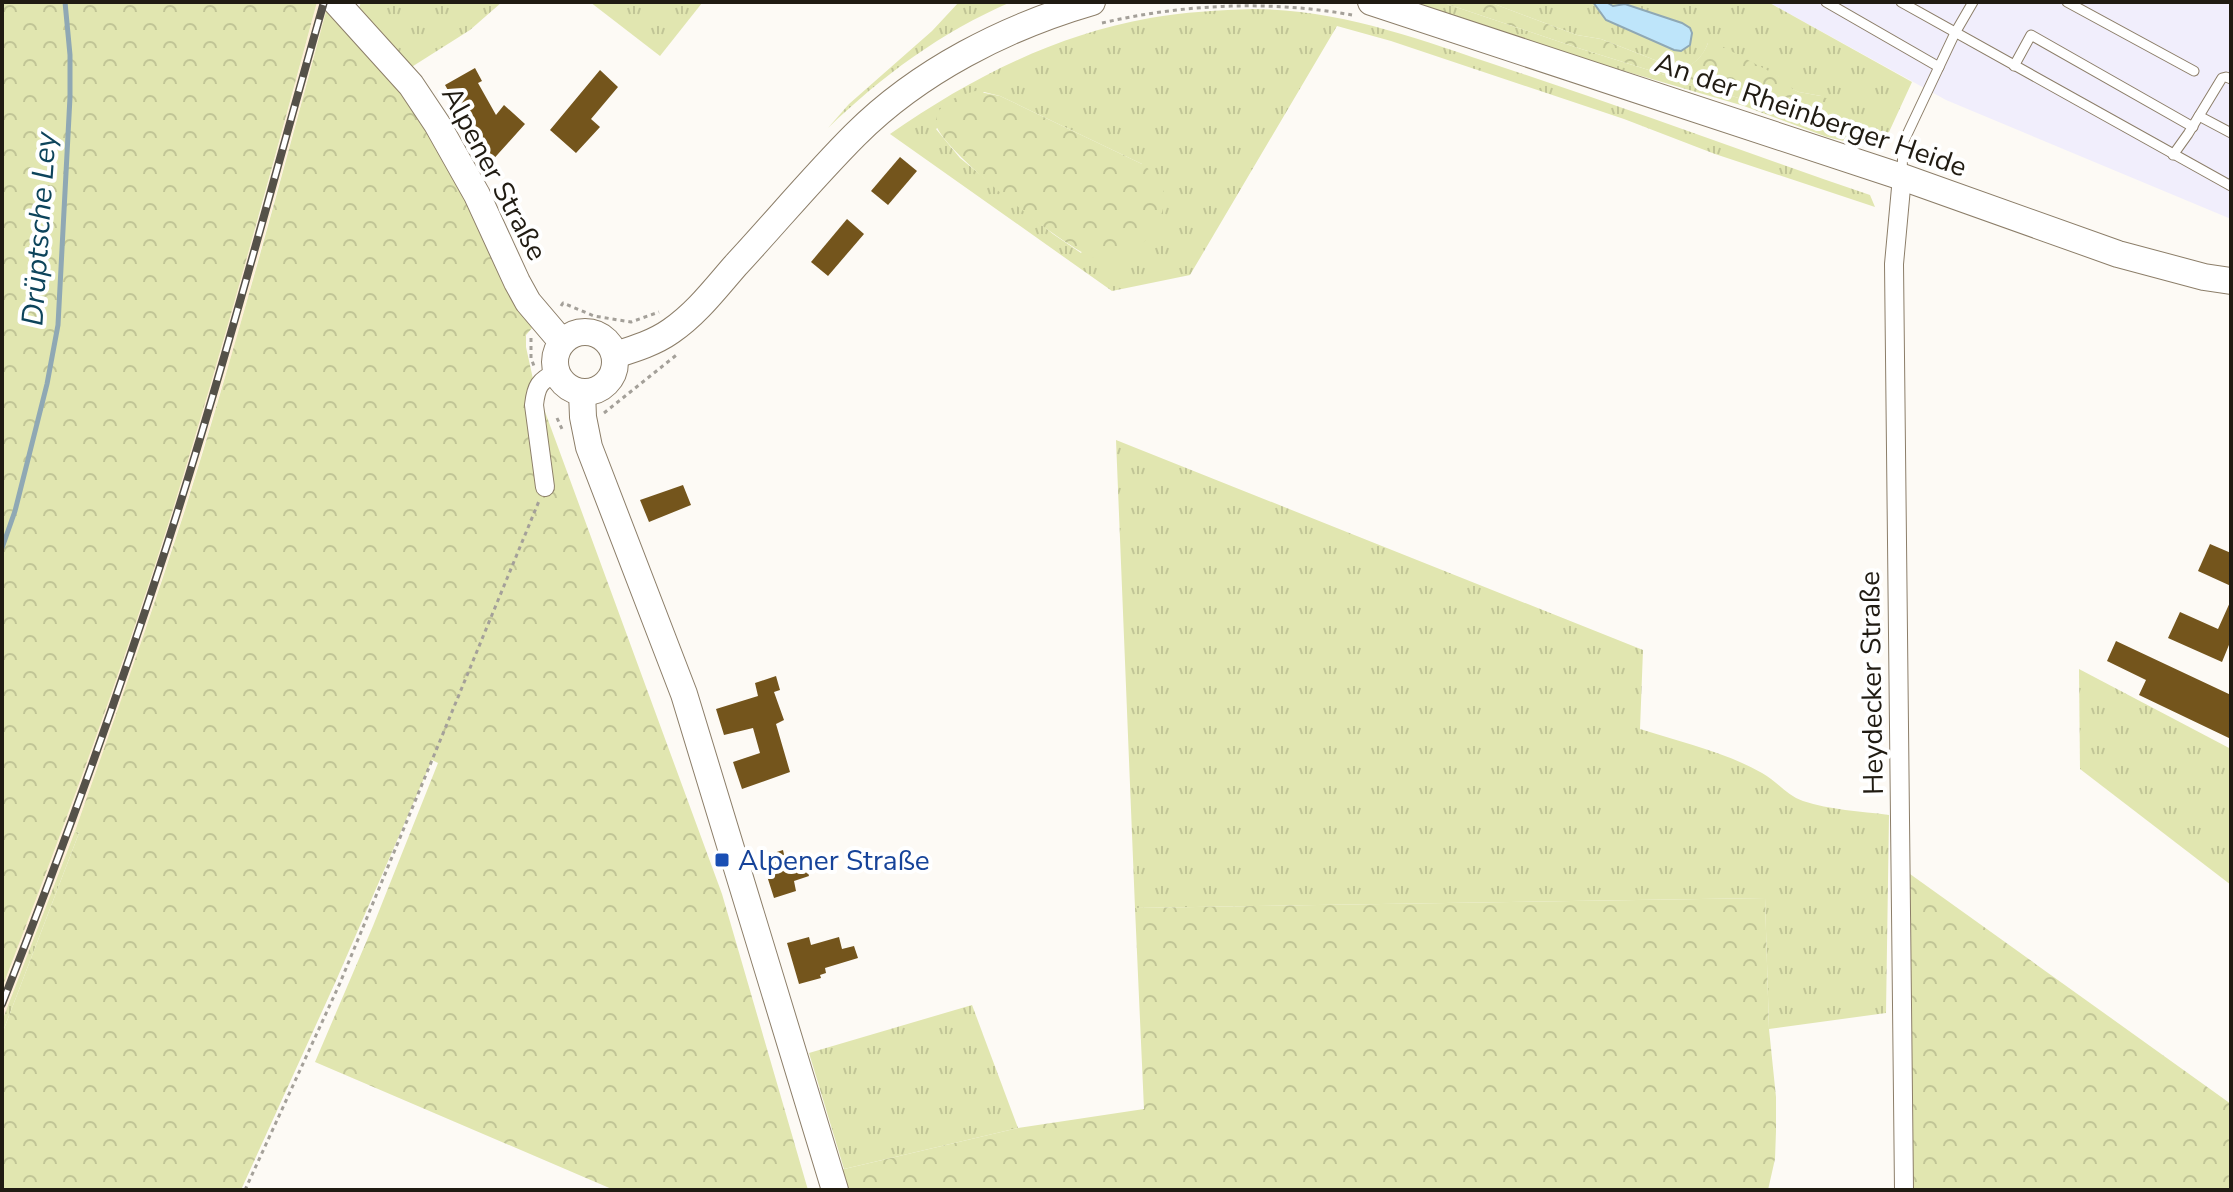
<svg xmlns="http://www.w3.org/2000/svg" width="2233" height="1192" viewBox="0 0 2233 1192" font-family="'Nunito Sans',sans-serif">
<style>
.commercial{fill:#f1eefc}
.built{fill:#ffefd7}
.grass{fill:url(#grass-tufts);fill-rule:evenodd}
.forest{fill:url(#forest-crowns)}
.water{fill:#bee5fa;stroke:#8fa8b4;stroke-width:2}
.lines{fill:none;stroke-linecap:round;stroke-linejoin:round}
.stream{stroke:#8fa8b4;stroke-width:5}
.building{fill:#74551c}
.lane-casing{stroke:#8c7e69;stroke-width:11}
.street-casing{stroke:#8c7e69;stroke-width:20}
.secondary-casing{stroke:#8c7e69;stroke-width:28}
.path{stroke:#a4a099;stroke-width:3;stroke-dasharray:4 4;stroke-linecap:butt}
.lane{stroke:#fff;stroke-width:9}
.street{stroke:#fff;stroke-width:18}
.secondary{stroke:#fff;stroke-width:26}
.rail-casing{stroke:#555149;stroke-width:8}
.rail{stroke:#fff;stroke-width:5;stroke-dasharray:15;stroke-linecap:butt}
.transit-dot{fill:#1a4fb4;stroke:#fff;stroke-width:3}
.labels{text-anchor:middle;stroke-width:8;stroke-linejoin:round;paint-order:stroke}
.street-label{font-size:28px;fill:#201b12;stroke:#fff}
.transit-label{font-size:28px;fill:#164399;stroke:#fff;text-anchor:start}
.water-label{font-size:30px;font-style:italic;fill:#0d445b;stroke:#fff}
</style>
<defs>
<pattern id="grass-tufts" width="24" height="20" patternUnits="userSpaceOnUse" patternTransform="scale(2)"><rect width="24" height="20" fill="#e1e6b0"/><path d="M3 7l-1-3M5 7V3M7 7l1-3M15 17l-1-3M17 17v-4M19 17l1-3" fill="none" stroke="#c1c596"/></pattern>
<pattern id="forest-crowns" width="20" height="18" patternUnits="userSpaceOnUse" patternTransform="scale(2)"><rect width="20" height="18" fill="#e1e6b0"/><path d="M2 6a3 3 0 1 1 6 0M12 15a3 3 0 1 1 6 0" fill="none" stroke="#c1c596"/></pattern>
</defs>
<rect width="100%" height="100%" fill="#fdfaf5"/>
<!-- commercial -->
<path class="commercial" d="M1768,2h463v217l-285,-119z"/>
<!-- built -->
<path class="built" d="M317,2h12l-95,345 -51,168 -56,170 -52,146 -73,190v-33l63,-166 50,-140 57,-172 89,-301z"/>
<!-- grass -->
<g class="grass">
<path d="M361,2h141l-32,28 -60,38 -52,-57z"/>
<path d="M590,2h109l3,1 -42,53z"/>
<path d="M959,2h52c-70,30 -129,74 -183,126l21,-24 83,-73z"/>
<path d="M1411,2h30l134,45 215,67 41,4 -10,-22 -22,-4 -9,-4 -11,-11 -71,-34c-5,14 -15,24 -30,26l-77,-30 -24,-4 -88,-33h279l144,80 -23,50 -21,12 -16,-1 -25,-6 -83,-31 -130,-38z"/>
<path d="M1254,9c89,1 164,30 248,58 123,40 245,86 368,128l5,12 -160,-53 -91,-35 -233,-78 -54,-15 -147,249 -78,16 -222,-157c79,-55 164,-99 260,-116 34,-6 69,-8 104,-9zM984,92l16,4 142,68 -61,89 -28,-19 -93,-76 -24,-29z"/>
<path d="M1116,440l527,210 -3,79c41,13 85,23 122,44 15,8 25,23 41,28 27,9 57,10 86,14l-3,198 -117,16 -4,-131 -630,10z"/>
<path d="M2079,669l152,80v136l-151,-116z"/>
<path d="M75,831l4,2 -77,201v-13z"/>
<path d="M972,1005l46,123 -174,41 -35,-116z"/>
</g>
<!-- forest -->
<g class="forest">
<path d="M2,2h315c-46,170 -92,339 -144,507 -51,162 -110,321 -171,479z"/>
<path d="M1441,2h48l88,33 24,4 77,30c15,-2 25,-13 30,-26l6,-1 66,35 11,11 8,4 22,4 7,3 7,14 -4,5 -41,-4 -215,-67z"/>
<path d="M328,4l63,67 51,75 90,182 -6,7v12l7,32 189,515 86,296h-194l-299,-128 58,-136 65,-163 -6,-3 -97,223 -94,207h-239v-156l77,-201 -4,-2c37,-105 74,-209 108,-315 53,-169 99,-340 145,-512z"/>
<path d="M975,91l25,5 142,68c18,12 28,28 19,51 -12,28 -32,47 -65,43 -24,-3 -161,-113 -160,-135 0,-21 23,-27 39,-32z"/>
<path d="M1910,874l321,230v86h-325z"/>
<path d="M1765,898l4,131 7,68v34l-1,28 -7,31h-920l-8,-20 178,-42 126,-19 -9,-201z"/>
</g>
<!-- water -->
<path class="water" d="M1593,2h13l7,4 12,-2 57,19 8,5 2,5 -2,12 -9,6 -7,-1 -68,-30z"/>
<g class="lines">
<!-- stream -->
<path class="stream" d="M2,548l13,-37 32,-127 11,-59 12,-228v-42l-5,-53"/>
</g>
<!-- building -->
<g class="building">
<path d="M475,68l7,13 -4,2 18,32 8,-10 21,19 -36,40 -21,-19 7,-7 -30,-53z"/>
<path d="M600,70l18,17 -27,32 9,8 -24,26 -26,-23z"/>
<path d="M900,157l17,14 -29,34 -17,-14z"/>
<path d="M847,219l17,15 -36,42 -17,-14z"/>
<path d="M683,485l8,20 -42,17 -9,-22z"/>
<path d="M2210,544l21,9v33l-33,-15z"/>
<path d="M2231,600v40l-9,22 -54,-24 12,-26 38,17z"/>
<path d="M2116,641l115,54v44l-92,-44 7,-15 -39,-19z"/>
<path d="M776,676l4,14 -6,2 10,28 -8,4 14,48 -48,17 -9,-27 27,-9 -7,-25 -29,7 -8,-26 42,-13 -3,-13z"/>
<path d="M783,850l2,9 17,-6 7,23 -15,5 2,10 -22,7 -13,-41z"/>
<path d="M809,937l2,8 28,-8 3,12 12,-3 4,12 -33,10 1,5 -6,2 1,3 -22,6 -12,-41z"/>
</g>
<g class="lines">
<defs>
<g id="lane">
<path d="M1826,2l113,65"/>
<path d="M1901,2l330,184"/>
<path d="M2067,2l127,69"/>
<path d="M2014,66l17,-31 162,92"/>
<path d="M2199,116l32,17"/>
<path d="M2173,155l15,-21 34,-56 4,-1 5,2"/>
<path d="M1902,174l1,-31 52,-110 18,-31"/>
</g>
<g id="street">
<path d="M1902,177l-8,87 10,926"/>
<path d="M545,487l-11,-82c2,-18 5,-25 23,-32"/>
</g>
<g id="secondary">
<path d="M336,2l75,83 26,39 40,71 40,87 11,20 34,40"/>
<path d="M1371,2l531,175 216,77 86,23 27,4"/>
<circle cx="585" cy="362" r="30"/>
<path d="M615,355c19,-6 39,-12 56,-24 25,-17 44,-42 64,-65 40,-43 78,-89 120,-131 64,-64 151,-108 237,-133"/>
<path d="M582,392l1,25 6,30 95,247 151,496"/>
</g>
</defs>
<!-- lane casing -->
<use href="#lane" class="lane-casing"/>
<!-- street casing -->
<use href="#street" class="street-casing"/>
<!-- secondary casing -->
<use href="#secondary" class="secondary-casing"/>
<!-- path -->
<g class="path">
<path d="M1102,23c81,-19 168,-23 250,-8"/>
<path d="M561,306l2,-3 31,13 37,6 28,-10"/>
<path d="M531,338v20l3,8"/>
<path d="M604,413l75,-60"/>
<path d="M557,418l5,11"/>
<path d="M245,1190l95,-207 199,-482"/>
</g>
<!-- lane -->
<use href="#lane" class="lane"/>
<!-- street -->
<use href="#street" class="street"/>
<!-- secondary -->
<use href="#secondary" class="secondary"/>
<defs>
<path id="rail" d="M2,1004c59,-150 114,-302 164,-456 58,-180 106,-364 158,-546"/>
</defs>
<!-- rail casing -->
<use href="#rail" class="rail-casing"/>
<!-- rail -->
<use href="#rail" class="rail"/>
</g>
<!-- markers -->
<rect class="transit-dot" x="714" y="852" width="16" height="16" rx="4"/>
<g class="labels">
<!-- street labels -->
<g class="street-label">
<text transform="translate(1811 114) rotate(19)" y="10">An der Rheinberger Heide</text>
<text transform="translate(495 173) rotate(62)" y="10">Alpener Straße</text>
<text transform="translate(1871 683) rotate(-91)" y="10">Heydecker Straße</text>
</g>
<!-- transit labels -->
<g class="transit-label">
<text x="738" y="870">Alpener Straße</text>
</g>
<!-- water labels -->
<g class="water-label">
<text transform="translate(39 229) rotate(-86)" y="10">Drüptsche Ley</text>
</g>
</g>
<!-- border -->
<rect width="2233" height="1192" fill="none" stroke="#201b12" stroke-width="8"/>
</svg>
